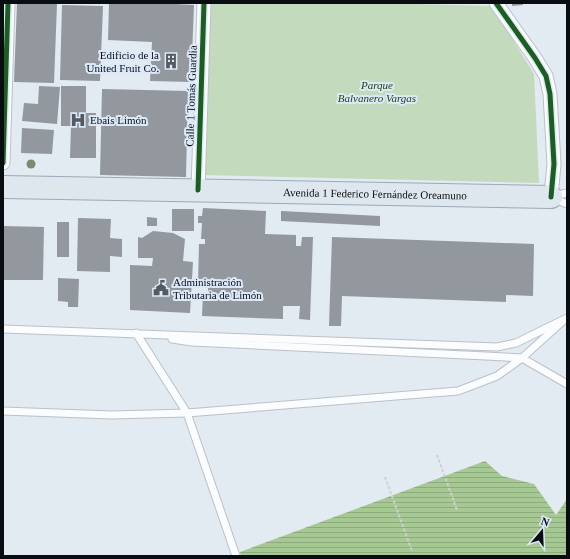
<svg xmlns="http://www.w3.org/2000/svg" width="570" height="559" viewBox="0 0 570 559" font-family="Georgia,serif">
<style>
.park{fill:#c3dabd}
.water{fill:url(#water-rules)}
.building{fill:#92989e}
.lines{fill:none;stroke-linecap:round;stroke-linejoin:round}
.service-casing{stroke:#bbc1c8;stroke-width:9}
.minor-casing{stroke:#bbc1c8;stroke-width:15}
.trunk-casing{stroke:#9da9b7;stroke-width:24}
.path{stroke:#ced0d3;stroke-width:2;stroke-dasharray:3 2;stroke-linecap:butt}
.service{stroke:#fbfcfd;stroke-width:7}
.minor{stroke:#fbfcfd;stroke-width:13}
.trunk{stroke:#dee6ee;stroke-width:22}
.cycleway-casing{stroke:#dce9f8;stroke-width:8}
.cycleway{stroke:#1b5e20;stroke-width:5}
.tree{fill:#7a8c70}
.labels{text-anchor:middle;stroke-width:4;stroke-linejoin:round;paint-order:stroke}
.poi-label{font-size:11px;fill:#090d12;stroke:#dce9f8;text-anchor:start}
.park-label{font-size:11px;font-style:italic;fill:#244006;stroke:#dce9f8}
.street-label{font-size:11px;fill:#090d12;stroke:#dce9f8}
</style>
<defs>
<pattern id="water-rules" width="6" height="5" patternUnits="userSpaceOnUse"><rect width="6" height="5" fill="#a6c994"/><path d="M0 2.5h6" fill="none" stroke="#8eab7f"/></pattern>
</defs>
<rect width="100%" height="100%" fill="#e2eaf2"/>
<!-- park -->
<path class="park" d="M210,3h169l113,3 42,68 5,109 -334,-8z"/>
<!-- water -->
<path class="water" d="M485,461l17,15 32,8 22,31 11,-16v57h-326l-1,-4z"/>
<!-- building -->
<g class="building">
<path d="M17,3l40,1 -3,79 -40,-1z"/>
<path d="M109,3h49l36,2 -3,77 -41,-1 2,-39 -44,-2z"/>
<path d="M512,3h11v2l-11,1z"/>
<path d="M62,5l41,1 -3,75 -40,-1z"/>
<path d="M39,86l21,1 -3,37 -35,-3 2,-18 14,1z"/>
<path d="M61,86h25v27h10v45h-26l1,-32h-10z"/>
<path d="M102,89l86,2 -2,86 -86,-2z"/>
<path d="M22,128l32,2 -2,24 -31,-1z"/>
<path d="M203,208l63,3 -1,23 31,1v11h5l1,-9h11l-3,83 -11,-1 1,-13h-17v13l-81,-3 1,-24h5v-7h-10l1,-41h6v-5h-4l1,-16h-4v-7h4z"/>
<rect x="172" y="209" width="22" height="22"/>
<path d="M281,211l99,5v10l-99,-5z"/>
<path d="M147,217l10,1v8h-10z"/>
<path d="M78,218l33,1 -1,19 12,1v18l-12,-1v16l-33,-1z"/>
<rect x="57" y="222" width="12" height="35"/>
<path d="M3,226l41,1 -1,53h-40z"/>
<path d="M153,231l20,2 12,6 -2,22 10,1 -3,51 -60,-3v-45l22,1 1,-8h-15v-21l4,1z"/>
<path d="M332,237l202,7 -1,52 -27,-1v7l-164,-6 -1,30h-12z"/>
<path d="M58,278l21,1 -1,28h-10v-5l-10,-1z"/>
</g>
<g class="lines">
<defs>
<g id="service">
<path d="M553,196l14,-3"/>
<path d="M553,198l14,6"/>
<path d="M3,329l494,18 19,-4 51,-25"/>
<path d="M136,333l51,80 49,143"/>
<path d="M172,339l20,3 294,14 36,2 45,26"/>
<path d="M3,411l109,4 75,-2 271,-22 39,-15 25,-18 41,-37"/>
</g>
<g id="minor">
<path d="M496,3l39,55 11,18 4,18 4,70 -3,33"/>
<path d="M3,163l5,-160"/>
<path d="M198,190l6,-187"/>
</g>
<g id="trunk">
<path id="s1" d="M3,187l548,10"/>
</g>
</defs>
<!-- service casing -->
<use href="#service" class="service-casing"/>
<!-- minor casing -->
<use href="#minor" class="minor-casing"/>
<!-- trunk casing -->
<use href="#trunk" class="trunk-casing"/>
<!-- path -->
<g class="path">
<path d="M437,455l20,55"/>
<path d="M385,477l27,74"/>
</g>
<!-- service -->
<use href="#service" class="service"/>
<!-- minor -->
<use href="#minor" class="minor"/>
<!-- trunk -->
<use href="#trunk" class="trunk"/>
<defs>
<g id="cycleway">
<path d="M496,3l39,55 11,18 4,18 4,70 -3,33"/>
<path d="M3,163l5,-160"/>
<path d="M198,190l6,-187"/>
</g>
</defs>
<!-- cycleway casing -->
<use href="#cycleway" class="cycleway-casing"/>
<!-- cycleway -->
<use href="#cycleway" class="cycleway"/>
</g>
<!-- trees -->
<circle class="tree" cx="31" cy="164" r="4.5"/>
<!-- icons -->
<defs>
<symbol id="building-bare" viewBox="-9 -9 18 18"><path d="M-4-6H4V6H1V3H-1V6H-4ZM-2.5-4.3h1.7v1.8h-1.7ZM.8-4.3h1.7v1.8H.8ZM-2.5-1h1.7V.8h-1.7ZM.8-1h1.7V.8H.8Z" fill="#555a60" stroke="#dce9f8" stroke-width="2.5" paint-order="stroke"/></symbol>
<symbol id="hospital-bare" viewBox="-9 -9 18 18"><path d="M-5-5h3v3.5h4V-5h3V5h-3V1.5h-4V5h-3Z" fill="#555a60" stroke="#dce9f8" stroke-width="2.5" paint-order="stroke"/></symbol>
<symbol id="civic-bare" viewBox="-9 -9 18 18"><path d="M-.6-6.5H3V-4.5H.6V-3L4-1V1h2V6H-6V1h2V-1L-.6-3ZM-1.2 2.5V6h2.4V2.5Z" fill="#555a60" stroke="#dce9f8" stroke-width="2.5" paint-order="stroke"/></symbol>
</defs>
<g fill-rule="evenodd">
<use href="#building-bare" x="160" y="50" width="22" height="22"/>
<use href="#hospital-bare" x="67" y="109" width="22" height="22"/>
<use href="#civic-bare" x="150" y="277" width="22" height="22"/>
</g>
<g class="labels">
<!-- poi labels -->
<g class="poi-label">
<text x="159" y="59" text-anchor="end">Edificio de la<tspan x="159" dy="13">United Fruit Co.</tspan></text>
<text x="90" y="124">Ebais Limón</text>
<text x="173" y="286">Administración<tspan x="173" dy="13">Tributaria de Limón</tspan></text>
</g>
<!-- park labels -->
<g class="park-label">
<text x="377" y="89">Parque<tspan x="377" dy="13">Balvanero Vargas</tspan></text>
</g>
<!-- street labels -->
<g class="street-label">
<text transform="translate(191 96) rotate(-88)" y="4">Calle 1 Tomás Guardia</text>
<text dy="4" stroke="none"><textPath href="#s1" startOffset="372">Avenida 1 Federico Fernández Oreamuno</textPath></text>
</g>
</g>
<!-- border -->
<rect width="570" height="559" fill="none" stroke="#090d12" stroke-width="8"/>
<!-- north arrow -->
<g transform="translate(542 531) rotate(19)" stroke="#dce9f8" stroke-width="3" paint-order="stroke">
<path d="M0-3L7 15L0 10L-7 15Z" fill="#090d12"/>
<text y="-6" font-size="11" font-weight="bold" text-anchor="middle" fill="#090d12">N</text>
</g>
</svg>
